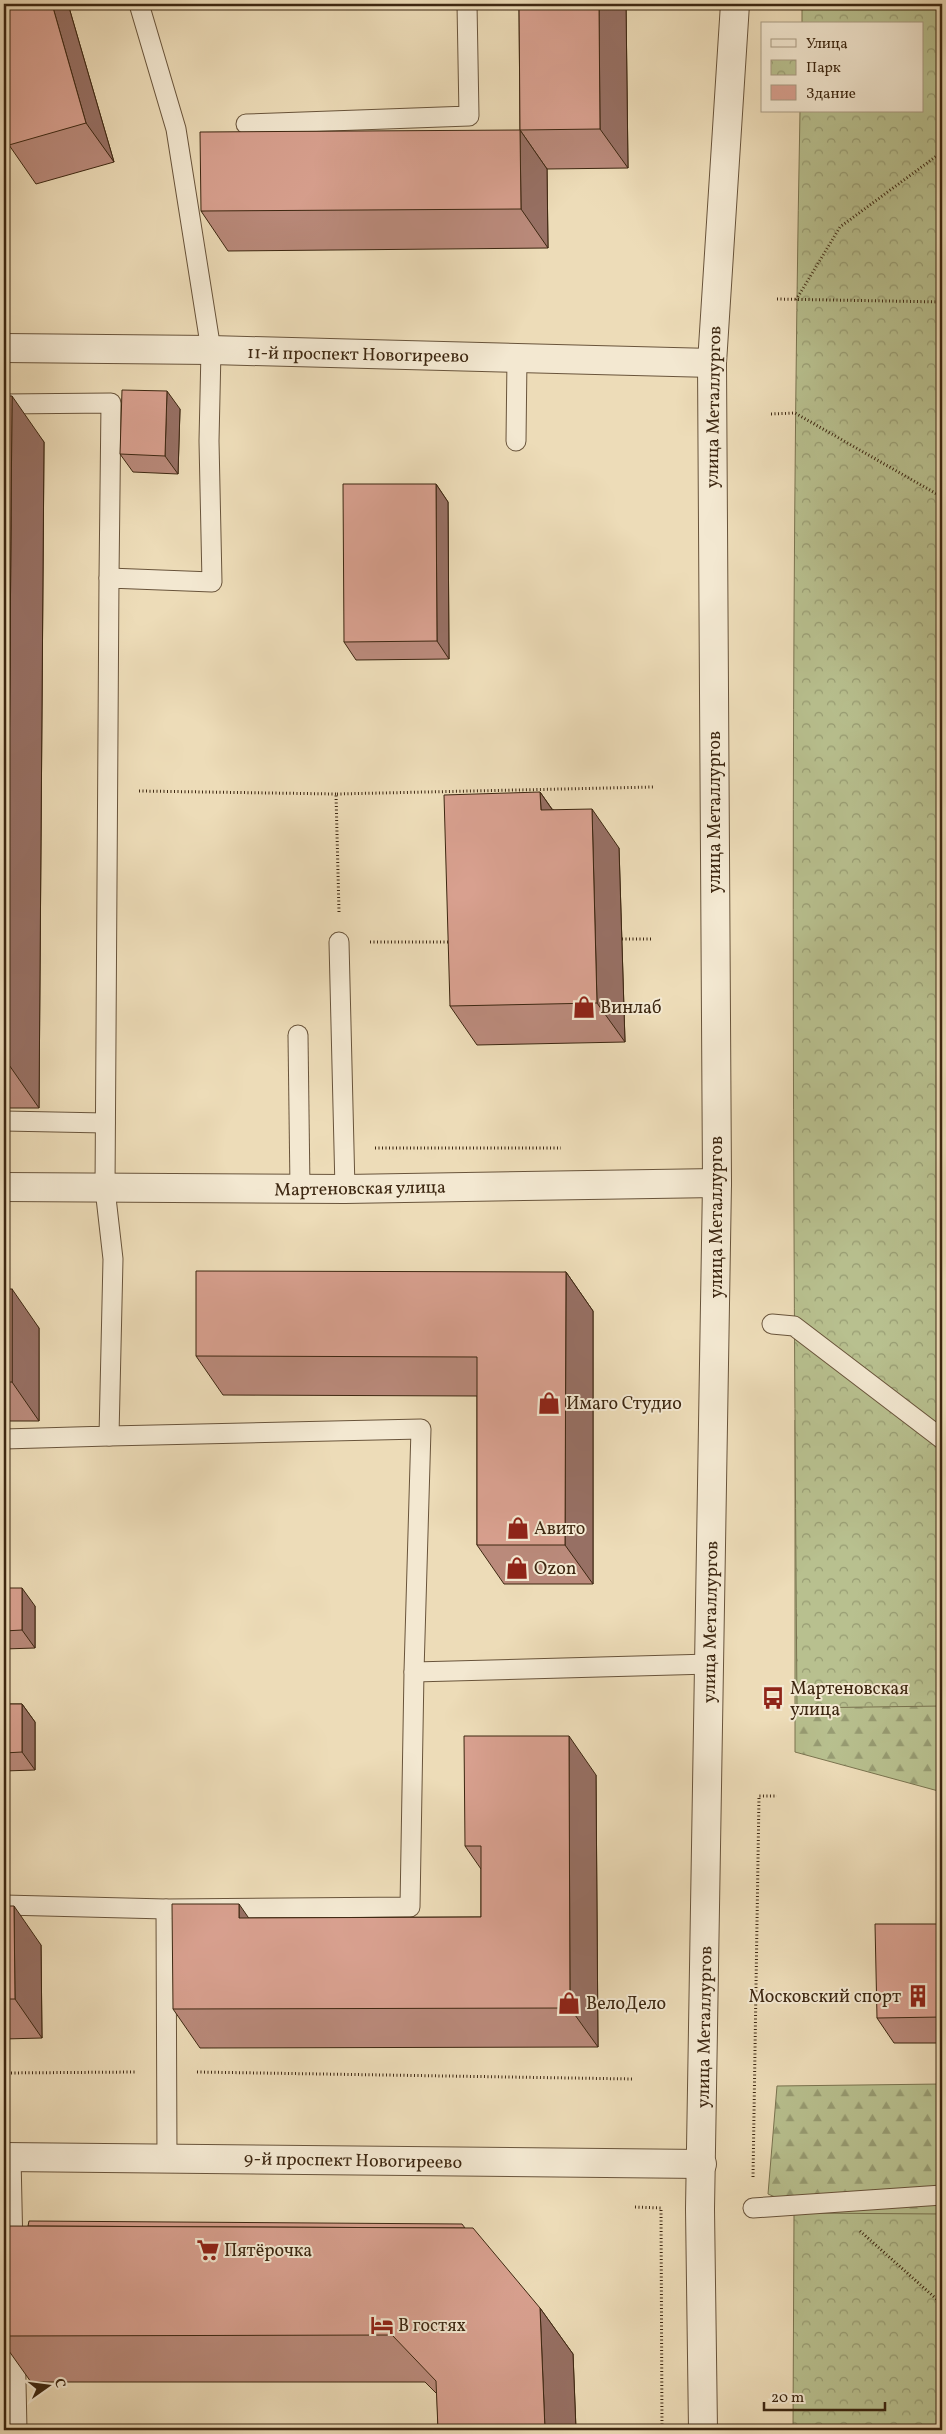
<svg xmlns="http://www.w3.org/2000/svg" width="946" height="2434" viewBox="0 0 946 2434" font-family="Vollkorn,serif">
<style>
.forest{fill:url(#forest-firs);stroke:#7a7450}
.park{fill:url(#park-crowns);stroke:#7a7450}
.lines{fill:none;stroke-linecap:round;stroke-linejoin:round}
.service-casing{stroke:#69543b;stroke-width:21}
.minor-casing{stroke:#69543b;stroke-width:30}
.tertiary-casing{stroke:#69543b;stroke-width:30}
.path{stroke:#3d2711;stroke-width:3;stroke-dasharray:1 2.5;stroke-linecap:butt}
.service{stroke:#f3e8d1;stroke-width:19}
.minor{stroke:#f3e8d1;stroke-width:28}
.tertiary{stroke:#f3e8d1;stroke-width:28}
.wall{fill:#ba8a7b;stroke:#3d2711}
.shaded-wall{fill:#977064;stroke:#3d2711}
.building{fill:#d8a08f;stroke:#3d2711}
.labels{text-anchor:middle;stroke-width:4;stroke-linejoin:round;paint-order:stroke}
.street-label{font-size:18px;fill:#3d2711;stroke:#f3e8d1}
.poi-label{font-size:18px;fill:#3d2711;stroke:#f3e8d1;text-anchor:start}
</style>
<defs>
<pattern id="forest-firs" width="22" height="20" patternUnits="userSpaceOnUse" patternTransform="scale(1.25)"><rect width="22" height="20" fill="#b8c08f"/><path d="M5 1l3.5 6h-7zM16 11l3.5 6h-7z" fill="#979c73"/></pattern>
<pattern id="park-crowns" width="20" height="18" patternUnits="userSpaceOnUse" patternTransform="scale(1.25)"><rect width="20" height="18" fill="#b8c08f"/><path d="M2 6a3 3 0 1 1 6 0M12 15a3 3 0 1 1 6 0" fill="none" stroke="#979c73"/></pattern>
</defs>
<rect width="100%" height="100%" fill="#eddcb8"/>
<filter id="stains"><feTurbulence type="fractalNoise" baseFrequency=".004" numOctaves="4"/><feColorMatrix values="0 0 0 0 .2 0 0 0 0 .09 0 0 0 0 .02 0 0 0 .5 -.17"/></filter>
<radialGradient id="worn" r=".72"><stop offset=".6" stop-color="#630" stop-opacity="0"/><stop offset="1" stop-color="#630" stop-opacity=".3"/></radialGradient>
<!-- forest -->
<g class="forest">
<path d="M942,1321v471l-147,-40v-332l131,-38z"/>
<path d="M942,2084v132l-74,20 -100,-42 9,-108z"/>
</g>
<!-- park -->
<g class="park">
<path d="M802,4h140v1702l-145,2c-4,-532 -7,-1065 3,-1597h122v-87h-120z"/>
<path d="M794,2213l148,1v216h-149z"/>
</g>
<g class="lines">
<defs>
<g id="service">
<path d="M246,124l223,-8 -2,-112"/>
<path d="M4,404l107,-1 -2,175"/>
<path d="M516,441l1,-83"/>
<path d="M339,942l6,247"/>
<path d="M298,1035l2,154"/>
<path d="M4,1121l101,2"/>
<path d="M772,1324l22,2 148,113"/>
<path d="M109,1436l312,-7 -7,243 296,-8"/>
<path d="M4,1439l105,-3 4,-177 -8,-70 4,-611 103,4 -3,-141 2,-91 -35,-221 -37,-125"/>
<path d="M4,1905l162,4"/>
<path d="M11,2157l2,94"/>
<path d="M167,2159l-1,-250 244,-2 4,-235"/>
<path d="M753,2208l189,-13"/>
<path d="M15,2336l2,94"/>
</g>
<g id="minor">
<path d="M4,348l207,2 501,13"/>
<path d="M4,1187l341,2 372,-6"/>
<path d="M4,2157l698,7"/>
</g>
<path id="tertiary" d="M703,2430l-3,-221 17,-1026 -5,-820 23,-359"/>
</defs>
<!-- service casing -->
<use href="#service" class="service-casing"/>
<!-- minor casing -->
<use href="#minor" class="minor-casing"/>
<!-- tertiary casing -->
<use href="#tertiary" class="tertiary-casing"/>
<!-- path -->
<g class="path">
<path d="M777,299l165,3"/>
<path d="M796,300l44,-73 102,-75"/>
<path d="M771,414l24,-1 147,84"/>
<path d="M139,791l197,3"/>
<path d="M339,912l-3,-118 317,-7"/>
<path d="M622,939h31"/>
<path d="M370,942h82"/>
<path d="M375,1148h186"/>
<path d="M197,2072l436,7"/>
<path d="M4,2073l132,-1"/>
<path d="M753,2177l6,-381h18"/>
<path d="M635,2207l26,1 1,222"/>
<path d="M860,2231l82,73"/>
</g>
<!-- service -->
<use href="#service" class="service"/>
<!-- minor -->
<use href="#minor" class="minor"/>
<!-- tertiary -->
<use href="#tertiary" class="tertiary"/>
</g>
<!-- wall -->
<g class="wall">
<path d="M4,4h64l46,158 -78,22 -27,-39z"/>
<path d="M519,4h107l2,164 -81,1 -27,-39z"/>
<path d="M547,169l1,79 -320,3 -27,-40z"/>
<path d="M4,396l40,46 -5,666h-35z"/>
<path d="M180,409l-2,65 -45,-2 -13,-18z"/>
<path d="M436,484l12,18 1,157 -93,1 -12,-18z"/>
<path d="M540,792l12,17 67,39 6,194 -148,3 -27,-39z"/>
<path d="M566,1272l27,39v273h-89l-27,-39v-149l-254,-1 -27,-39z"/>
<path d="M4,1289l35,39v93h-35z"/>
<path d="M4,1588l31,18v42l-31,1z"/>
<path d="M4,1704h18l13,18v48l-31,1z"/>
<path d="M596,1775l2,272 -398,1 -27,-39 76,-91 232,-1v-48l-16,-23z"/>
<path d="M4,1906l37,39 1,93 -38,1z"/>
<path d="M942,1924v119h-48l-17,-25z"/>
<path d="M4,2226l536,82 33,46 3,76h-138l-1,-36 -12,-12h-394l-27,-38z"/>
</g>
<!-- shaded-wall -->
<g class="shaded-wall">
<path d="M52,4h16l46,158 -28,-39z"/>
<path d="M599,4h27l2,164 -28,-39z"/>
<path d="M520,130l27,39 1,79 -27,-39z"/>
<path d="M167,391l13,18 -2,65 -13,-18z"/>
<path d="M12,396l32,46 -5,666 -32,-46z"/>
<path d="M436,484l12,18 1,157 -12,-18z"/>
<path d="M540,792l27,39 -26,-21z"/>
<path d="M592,809l27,39 6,194 -28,-39z"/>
<path d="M566,1272l27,39v273l-28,-39z"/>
<path d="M12,1289l27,39v93l-27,-39z"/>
<path d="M22,1588l13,18v42l-13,-18z"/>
<path d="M22,1704l13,18v48l-13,-18z"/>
<path d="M569,1736l27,39 2,272 -28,-39z"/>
<path d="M239,1904l27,39 -27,-25z"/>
<path d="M14,1906l27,39 1,93 -27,-39z"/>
<path d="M540,2308l33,46 3,76h-31z"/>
</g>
<!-- building -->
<g class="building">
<path d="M4,4h48l34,119 -77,22 -5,-16z"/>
<path d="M519,4h80l1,125 -80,1z"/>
<path d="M520,130l1,79 -320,2 -1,-79z"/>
<path d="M122,390l45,1 -2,65 -45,-2z"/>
<path d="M4,396h8l-5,666h-3z"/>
<path d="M343,484h93l1,157 -93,1z"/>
<path d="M540,792l1,18 51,-1 5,194 -147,3 -6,-211z"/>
<path d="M196,1271l370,1 -1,273h-88v-188l-281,-1z"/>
<rect x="4" y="1289" width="8" height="93"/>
<path d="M4,1588h18v42l-18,1z"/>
<path d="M4,1704h18v48l-18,1z"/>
<path d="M464,1736h105l1,272 -397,1 -1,-105h67v14l242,-1v-71h-16z"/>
<path d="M4,1906h10l1,93h-11z"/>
<path d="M875,1924h67v93l-65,1z"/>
<path d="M29,2221l433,3 3,4 -437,-2z"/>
<path d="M4,2226l469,2 67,80 5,122h-107l-2,-49 -44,-46 -388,1z"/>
</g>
<!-- icons -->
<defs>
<symbol id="shop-bare" viewBox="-9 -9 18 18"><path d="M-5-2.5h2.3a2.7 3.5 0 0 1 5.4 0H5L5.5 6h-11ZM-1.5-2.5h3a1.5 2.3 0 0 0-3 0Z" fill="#8f2418" stroke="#f3e8d1" stroke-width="2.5" paint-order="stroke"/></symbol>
<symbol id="bus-bare" viewBox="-9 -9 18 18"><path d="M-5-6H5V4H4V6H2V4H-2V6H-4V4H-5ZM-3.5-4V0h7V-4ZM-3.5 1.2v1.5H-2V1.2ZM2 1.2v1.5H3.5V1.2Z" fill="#8f2418" stroke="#f3e8d1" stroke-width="2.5" paint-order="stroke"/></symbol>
<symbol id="building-bare" viewBox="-9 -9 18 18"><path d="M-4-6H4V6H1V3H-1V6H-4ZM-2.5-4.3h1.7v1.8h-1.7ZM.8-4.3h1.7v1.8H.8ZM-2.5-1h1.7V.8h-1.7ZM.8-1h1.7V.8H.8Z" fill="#8f2418" stroke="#f3e8d1" stroke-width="2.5" paint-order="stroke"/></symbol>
<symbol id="supermarket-bare" viewBox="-9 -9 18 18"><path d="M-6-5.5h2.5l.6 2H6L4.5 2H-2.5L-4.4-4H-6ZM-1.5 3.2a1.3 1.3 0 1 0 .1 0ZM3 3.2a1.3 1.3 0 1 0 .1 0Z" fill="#8f2418" stroke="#f3e8d1" stroke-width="2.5" paint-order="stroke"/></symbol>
<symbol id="hotel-bare" viewBox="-9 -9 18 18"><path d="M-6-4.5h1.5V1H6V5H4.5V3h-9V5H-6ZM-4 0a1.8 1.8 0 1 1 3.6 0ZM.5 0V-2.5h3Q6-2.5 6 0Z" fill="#8f2418" stroke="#f3e8d1" stroke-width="2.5" paint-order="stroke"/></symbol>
</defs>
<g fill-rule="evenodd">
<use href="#shop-bare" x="568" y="991" width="32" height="32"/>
<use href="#shop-bare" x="533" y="1387" width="32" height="32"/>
<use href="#shop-bare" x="502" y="1512" width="32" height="32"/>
<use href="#shop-bare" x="501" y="1552" width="32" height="32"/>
<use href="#bus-bare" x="757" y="1682" width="32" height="32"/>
<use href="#building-bare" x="902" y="1980" width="32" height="32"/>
<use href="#shop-bare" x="553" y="1987" width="32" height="32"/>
<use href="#supermarket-bare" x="192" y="2234" width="32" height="32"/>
<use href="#hotel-bare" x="366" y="2309" width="32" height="32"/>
</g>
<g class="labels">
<!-- street labels -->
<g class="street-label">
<text transform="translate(358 354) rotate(1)" y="6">11-й проспект Новогиреево</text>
<text transform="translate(713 407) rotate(-89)" y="6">улица Металлургов</text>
<text transform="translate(714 812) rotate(-90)" y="6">улица Металлургов</text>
<text transform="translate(360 1188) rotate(-1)" y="6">Мартеновская улица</text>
<text transform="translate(716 1217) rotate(-90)" y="6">улица Металлургов</text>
<text transform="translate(710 1622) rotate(-89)" y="6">улица Металлургов</text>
<text transform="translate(704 2027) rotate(-89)" y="6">улица Металлургов</text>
<text transform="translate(353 2160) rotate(1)" y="6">9-й проспект Новогиреево</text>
</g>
<!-- poi labels -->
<g class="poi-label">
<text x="600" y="1013">Винлаб</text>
<text x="566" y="1409">Имаго Студио</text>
<text x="534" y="1534">Авито</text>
<text x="534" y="1574">Ozon</text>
<text x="790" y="1694">Мартеновская<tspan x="790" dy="21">улица</tspan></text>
<text x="901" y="2002" text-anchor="end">Московский спорт</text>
<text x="586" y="2009">ВелоДело</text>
<text x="224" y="2256">Пятёрочка</text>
<text x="398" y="2331">В гостях</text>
</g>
</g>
<!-- margin -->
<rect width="946" height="2434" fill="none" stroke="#eddcb8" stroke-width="20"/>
<rect x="5" y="5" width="936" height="2424" fill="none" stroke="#3d2711" stroke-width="2.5"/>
<rect x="10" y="10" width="926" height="2414" fill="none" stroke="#3d2711"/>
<!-- legend -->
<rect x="761" y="22" width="162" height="90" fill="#f3e8d1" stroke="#aa9b84"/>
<rect x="771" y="39" width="25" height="8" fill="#f3e8d1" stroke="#aa9b84"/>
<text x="806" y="48" font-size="15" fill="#3d2711">Улица</text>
<rect x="771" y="60" width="25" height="15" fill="url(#park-crowns)" stroke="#aa9b84"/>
<text x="806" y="72" font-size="15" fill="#3d2711">Парк</text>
<rect x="771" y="85" width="25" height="15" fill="#d8a08f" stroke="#aa9b84"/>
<text x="806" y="98" font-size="15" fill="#3d2711">Здание</text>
<!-- north arrow -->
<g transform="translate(48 2386) rotate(76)" stroke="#f3e8d1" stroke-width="4" paint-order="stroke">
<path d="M0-4L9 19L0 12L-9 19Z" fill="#3d2711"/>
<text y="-8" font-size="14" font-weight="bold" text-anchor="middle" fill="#3d2711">С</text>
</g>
<!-- scale -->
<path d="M764 2402v8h121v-8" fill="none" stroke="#3d2711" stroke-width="2.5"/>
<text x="771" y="2402" font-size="15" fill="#3d2711" stroke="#f3e8d1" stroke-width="4" paint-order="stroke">20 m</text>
<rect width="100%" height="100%" filter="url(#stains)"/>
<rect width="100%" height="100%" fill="url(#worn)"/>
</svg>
